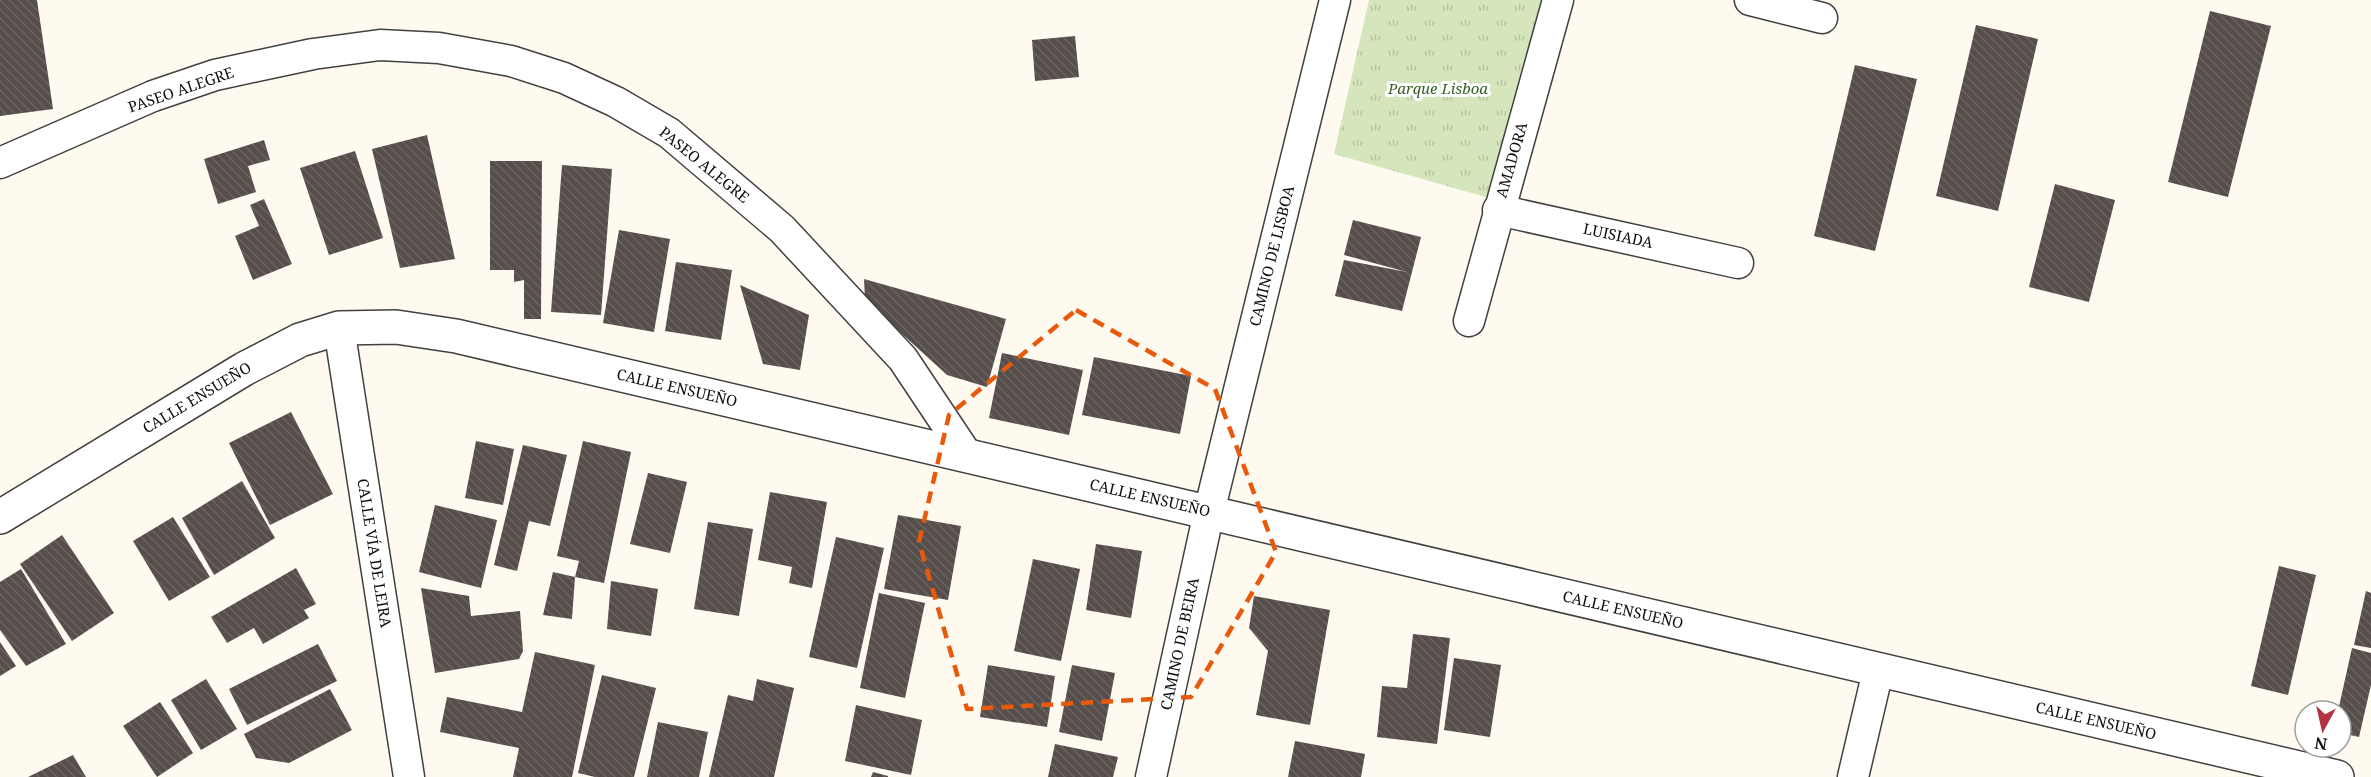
<svg xmlns="http://www.w3.org/2000/svg" width="2371" height="777" viewBox="0 0 2371 777" font-family="'Noto Serif',serif">
<style>
.park{fill:url(#park-tufts)}
.building{fill:url(#building-back-hatch)}
.lines{fill:none;stroke-linecap:round;stroke-linejoin:round}
.minor-casing{stroke:#414141;stroke-width:33}
.tertiary-casing{stroke:#414141;stroke-width:36}
.minor{stroke:#fff;stroke-width:30}
.tertiary{stroke:#fff;stroke-width:33}
.marked{fill:none;stroke:#e8590c;stroke-width:4.5;stroke-dasharray:12 8;stroke-linejoin:round}
.labels{text-anchor:middle;stroke-width:6;stroke-linejoin:round;paint-order:stroke}
.park-label{font-size:15px;font-style:italic;fill:#356123;stroke:#fff}
.street-label{font-size:15px;fill:#0e0e0e;stroke:#fff}
</style>
<defs>
<pattern id="park-tufts" width="24" height="20" patternUnits="userSpaceOnUse" patternTransform="scale(1.5)"><rect width="24" height="20" fill="#d5e6bc"/><path d="M3 7l-1-3M5 7V3M7 7l1-3M15 17l-1-3M17 17v-4M19 17l1-3" fill="none" stroke="#b6c4a0"/></pattern>
<pattern id="building-back-hatch" width="6" height="6" patternUnits="userSpaceOnUse" patternTransform="scale(1.5)"><rect width="6" height="6" fill="#564e4b"/><path d="M-1 5l2 2M0 0l6 6M5-1l2 2" fill="none" stroke="#696361"/></pattern>
</defs>
<rect width="100%" height="100%" fill="#fefaf0"/>
<!-- park -->
<path class="park" d="M1369,0h182l-51,201 -166,-47z"/>
<!-- building -->
<g class="building">
<path d="M0,0h37l16,109 -53,7z"/>
<path d="M2210,11l61,15 -43,171 -60,-15z"/>
<path d="M1976,25l62,14 -40,172 -62,-15z"/>
<path d="M1075,36l4,41 -44,4 -3,-41z"/>
<path d="M1855,65l62,14 -42,172 -61,-15z"/>
<path d="M427,135l28,124 -55,9 -28,-119z"/>
<path d="M264,140l6,20 -22,6 8,26 -38,12 -14,-45z"/>
<path d="M355,151l28,87 -54,17 -29,-87z"/>
<path d="M490,161h52l-1,158h-17v-39l-10,2v-12h-24z"/>
<path d="M562,165l50,4 -11,146 -50,-3z"/>
<path d="M2055,184l60,16 -26,102 -60,-15z"/>
<path d="M264,199l28,65 -39,16 -18,-44 24,-10 -9,-21z"/>
<path d="M1353,220l68,17 -19,74 -67,-15 9,-36 63,12 -63,-17z"/>
<path d="M619,230l51,9 -16,93 -51,-9z"/>
<path d="M676,262l56,8 -11,70 -56,-9z"/>
<path d="M864,279l142,40 -19,68 -40,-12 -82,-75z"/>
<path d="M740,285l69,30 -9,55 -37,-6z"/>
<path d="M1002,353l81,17 -14,65 -80,-17z"/>
<path d="M1094,357l97,19 -11,58 -98,-19z"/>
<path d="M291,412l42,82 -63,31 -41,-82z"/>
<path d="M476,441l38,8 -11,56 -38,-7z"/>
<path d="M583,441l48,11 -27,131 -29,-6 4,-16 -22,-5z"/>
<path d="M523,445l44,10 -17,71 -21,-5 -12,50 -23,-6z"/>
<path d="M648,473l39,9 -17,71 -40,-9z"/>
<path d="M242,481l33,57 -61,37 -32,-57z"/>
<path d="M770,492l57,10 -15,86 -23,-5 3,-16 -34,-7z"/>
<path d="M435,505l62,15 -16,68 -62,-16z"/>
<path d="M898,515l63,11 -13,74 -64,-11z"/>
<path d="M173,517l37,60 -41,24 -36,-60z"/>
<path d="M708,522l45,7 -14,87 -45,-7z"/>
<path d="M62,535l52,78 -42,28 -52,-77z"/>
<path d="M836,537l48,11 -27,120 -48,-11z"/>
<path d="M1096,544l46,7 -11,67 -45,-8z"/>
<path d="M1033,559l47,10 -19,92 -47,-10z"/>
<path d="M2279,566l37,9 -28,120 -37,-9z"/>
<path d="M296,568l20,36 -12,6 5,8 -46,26 -9,-16 -27,15 -16,-26z"/>
<path d="M21,569l45,75 -40,22 -26,-36v-48z"/>
<path d="M553,572l22,5 -3,42 -29,-4z"/>
<path d="M611,581l47,8 -7,47 -44,-7z"/>
<path d="M421,588l48,8 2,20 49,-5 3,40 -4,8 -84,14z"/>
<path d="M2366,591l5,2v55l-17,-3z"/>
<path d="M879,593l46,10 -20,95 -45,-10z"/>
<path d="M1254,596l76,14 -20,115 -54,-10 12,-64 -19,-23z"/>
<path d="M1413,634l37,4 -13,106 -60,-7 5,-51 25,2z"/>
<path d="M0,642l16,24 -16,10z"/>
<path d="M318,644l19,37 -90,44 -18,-36z"/>
<path d="M2352,648l19,5v32l-12,52 -18,-4v-22h-3z"/>
<path d="M535,652l60,13 -23,112h-59l6,-29 -79,-16 7,-35 75,15z"/>
<path d="M1454,658l47,7 -11,72 -46,-7z"/>
<path d="M988,665l67,11 -8,51 -67,-10z"/>
<path d="M1072,665l43,8 -13,68 -43,-9z"/>
<path d="M602,675l54,13 -22,89h-39l-17,-4z"/>
<path d="M206,679l31,50 -36,21 -30,-50z"/>
<path d="M757,679l37,9 -20,89h-65l19,-82 25,6z"/>
<path d="M330,689l22,41 -63,33 -33,-5 -12,-24z"/>
<path d="M160,702l33,51 -36,24 -34,-51z"/>
<path d="M856,705l66,15 -11,55 -66,-14z"/>
<path d="M658,722l50,10 -9,45h-52z"/>
<path d="M1295,741l70,13 -4,23h-73z"/>
<path d="M1055,744l63,13 -5,20h-65z"/>
<path d="M73,755l13,22h-58z"/>
<path d="M873,772l15,4v1h-17z"/>
</g>
<g class="lines">
<defs>
<g id="minor">
<path d="M1750,0l72,18"/>
<path d="M0,163l153,-67 62,-21 98,-21 67,-9 59,3 72,13 53,17 52,24 53,31 113,96 121,130 64,96"/>
<path d="M1498,210l240,53"/>
<path d="M1469,321l89,-321"/>
<path d="M339,328l70,449"/>
<path d="M1151,777l58,-265 126,-512"/>
<path d="M1853,777l25,-106"/>
</g>
<path id="tertiary" d="M0,517l244,-148 56,-29 39,-12 57,-1 60,9 1881,441"/>
</defs>
<!-- minor casing -->
<use href="#minor" class="minor-casing"/>
<!-- tertiary casing -->
<use href="#tertiary" class="tertiary-casing"/>
<!-- minor -->
<use href="#minor" class="minor"/>
<!-- tertiary -->
<use href="#tertiary" class="tertiary"/>
</g>
<!-- marked area -->
<path class="marked" d="M1076,310l139,79 61,163 -85,145 -224,12 -48,-167 30,-127z"/>
<g class="labels">
<!-- park labels -->
<g class="park-label">
<text x="1438" y="94">Parque Lisboa</text>
</g>
<!-- street labels -->
<g class="street-label">
<text transform="translate(181 90) rotate(-19)" y="5">PASEO ALEGRE</text>
<text transform="translate(1512 160) rotate(-74)" y="5">AMADORA</text>
<text transform="translate(704 165) rotate(39)" y="5">PASEO ALEGRE</text>
<text transform="translate(1618 236) rotate(12)" y="5">LUISIADA</text>
<text transform="translate(1272 256) rotate(-76)" y="5">CAMINO DE LISBOA</text>
<text transform="translate(677 388) rotate(13)" y="5">CALLE ENSUEÑO</text>
<text transform="translate(197 398) rotate(-31)" y="5">CALLE ENSUEÑO</text>
<text transform="translate(1150 498) rotate(13)" y="5">CALLE ENSUEÑO</text>
<text transform="translate(374 553) rotate(81)" y="5">CALLE VÍA DE LEIRA</text>
<text transform="translate(1623 610) rotate(13)" y="5">CALLE ENSUEÑO</text>
<text transform="translate(1180 644) rotate(-78)" y="5">CAMINO DE BEIRA</text>
<text transform="translate(2096 721) rotate(13)" y="5">CALLE ENSUEÑO</text>
</g>
</g>
<!-- north arrow -->
<g transform="translate(2323 729) rotate(188)"><circle r="28" fill="#ffffff" stroke="#9f9f9f" stroke-width="1.5"/>
<path d="M0-4.5L10 22L0 15L-10 22Z" fill="#b33141"/>
<text y="-9" font-size="16" font-weight="bold" text-anchor="middle" fill="#0e0e0e">N</text>
</g>
</svg>
